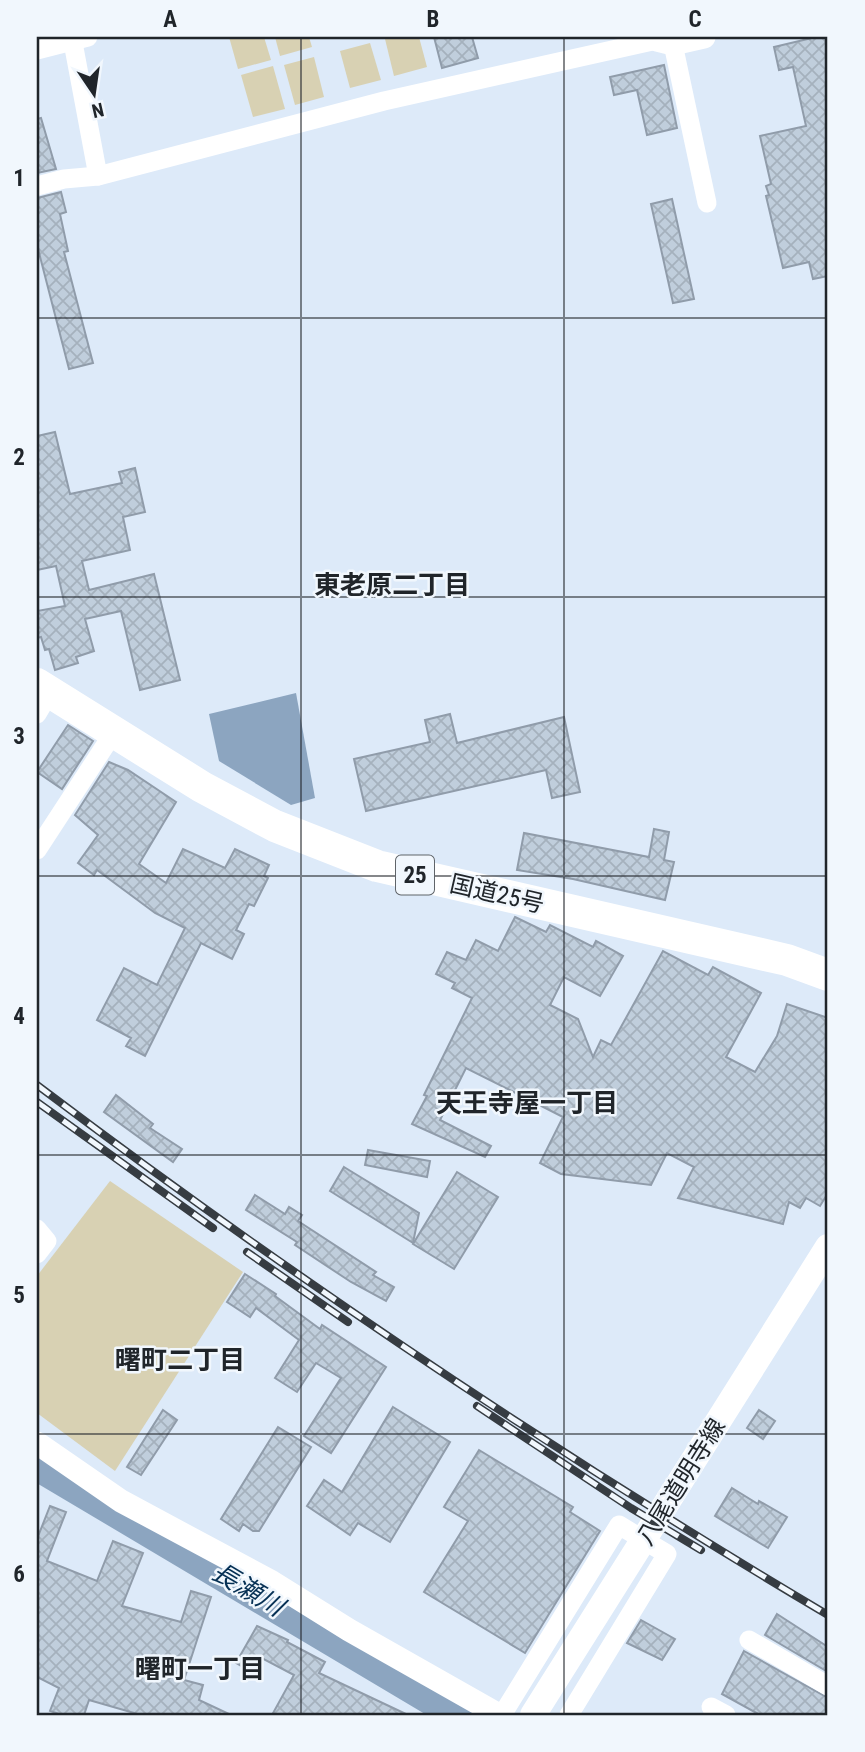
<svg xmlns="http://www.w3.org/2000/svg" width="865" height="1752" viewBox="0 0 865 1752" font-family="'Roboto Condensed','Noto Sans JP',sans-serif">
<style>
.grass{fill:#d8d1b3}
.water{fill:#8ca5c0}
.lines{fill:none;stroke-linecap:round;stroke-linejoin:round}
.river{stroke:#8ca5c0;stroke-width:33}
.building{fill:url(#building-cross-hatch);stroke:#909caa;stroke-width:2}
.minor{stroke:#fff;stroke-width:19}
.tertiary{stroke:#fff;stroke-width:23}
.secondary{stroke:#fff;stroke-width:26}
.trunk{stroke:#fff;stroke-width:32}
.rail-casing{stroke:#363c42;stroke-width:8}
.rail{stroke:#f1f7fd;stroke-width:5;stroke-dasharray:16;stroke-linecap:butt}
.grid{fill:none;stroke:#20252a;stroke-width:2;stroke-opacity:0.55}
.labels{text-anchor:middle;stroke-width:5;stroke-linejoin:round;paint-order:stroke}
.shield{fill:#f1f7fd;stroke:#5f6469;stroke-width:2}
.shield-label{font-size:23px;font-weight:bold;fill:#20252a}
.street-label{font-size:24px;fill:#20252a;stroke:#f1f7fd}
.neighbourhood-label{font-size:26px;font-weight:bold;fill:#20252a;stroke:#f1f7fd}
.water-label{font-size:26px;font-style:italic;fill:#063054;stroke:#f1f7fd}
.neatline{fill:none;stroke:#20252a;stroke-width:2.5}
.grid-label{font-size:23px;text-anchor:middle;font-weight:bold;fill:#20252a}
</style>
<defs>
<pattern id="building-cross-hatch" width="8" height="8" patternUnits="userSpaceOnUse" patternTransform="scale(1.75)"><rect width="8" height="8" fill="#c0cedc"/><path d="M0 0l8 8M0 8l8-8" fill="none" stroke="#a5b1bd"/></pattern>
</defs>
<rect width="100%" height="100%" fill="#ddeaf9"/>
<!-- grass -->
<g class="grass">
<path d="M229,37h35l7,23 -33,9z"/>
<path d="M275,37h34l3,10 -32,9z"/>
<path d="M394,37h25l8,30 -33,9 -9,-37z"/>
<path d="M370,43l11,37 -31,8 -10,-37z"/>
<path d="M314,57l10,40 -29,8 -11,-40z"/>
<path d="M273,66l12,43 -32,8 -12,-42z"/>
<path d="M110,1181l133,91 -128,199 -78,-58v-137z"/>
</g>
<!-- water -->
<path class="water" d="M296,693l19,105 -24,7 -72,-44 -10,-47z"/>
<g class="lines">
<!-- river -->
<path class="river" d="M37,1464l422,251"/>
</g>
<!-- building -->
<g class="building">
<path d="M434,37h38l6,21 -36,10z"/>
<path d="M816,37h12v239l-15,3 -4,-17 -26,6 -17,-72 3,-1 -3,-9 5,-2 -11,-48 46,-10 -13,-59 -14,3 -5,-23z"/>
<path d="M664,65l13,63 -30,7 -10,-45 -23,5 -4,-18z"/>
<path d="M41,118l15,51 -19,4v-54z"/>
<path d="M61,192l5,20 -6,2 8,37 -4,1 29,111 -24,6 -32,-124v-47z"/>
<path d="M672,199l22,100 -21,4 -22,-99z"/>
<path d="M55,432l15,62 52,-11 -3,-11 16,-4 10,44 -22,5 7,33 -48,11 7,29 65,-16 26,106 -40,10 -19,-79 -36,8 9,32 -18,6 2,6 -23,7 -6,-21 -4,1 -4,-13 -4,1v-27l28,-5 -9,-40 -19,4v-134z"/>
<path d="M450,714l7,29 107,-26 16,75 -28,6 -6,-28 -180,41 -12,-52 76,-17 -5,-22z"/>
<path d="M68,725l25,16 -31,48 -25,-17z"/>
<path d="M109,762l19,8 48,32 -37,62 27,19 17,-34 42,19 10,-19 34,16 -5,11 4,2 -14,28 -5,-2 -13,26 8,4 -12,25 -31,-16 -56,113 -19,-10 5,-8 -34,-18 27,-52 33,17 28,-57 -30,-15 -58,-43 -3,5 -16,-12 20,-28 -23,-20z"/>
<path d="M654,829l15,3 -5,28 10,2 -9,38 -92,-21 -56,-9 7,-37 125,24z"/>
<path d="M515,917l31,15 4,-7 43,22 3,-6 27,15 -23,40 -36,-19 -14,28 28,14 15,38 8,-17 10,5 52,-94 45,24 5,-8 48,26 -35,64 29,15 22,-36 10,-32 41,14v175l-8,13 -14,-8 -6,10 -11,-6 -6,22 -105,-26 16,-31 -27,-14 -16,32 -90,-11 -21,-11 23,-46 -97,-49 -26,52 51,26 -6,11 -73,-33 15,-28 -3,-1 48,-97 -20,-10 3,-5 -19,-9 11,-22 19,8 10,-20 22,11z"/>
<path d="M116,1095l37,29 -3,4 32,21 -9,13 -69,-50z"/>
<path d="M368,1150l62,11 -3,16 -62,-12z"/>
<path d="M344,1167l75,46 -6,30 -83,-52z"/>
<path d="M457,1172l41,25 -44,72 -41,-25z"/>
<path d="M255,1195l30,19 4,-7 13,8 -4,6 78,51 -3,3 21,12 -8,14 -35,-19 -56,-37 2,-3 -51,-32z"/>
<path d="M245,1274l31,20 -1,2 45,33 2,-4 64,42 -55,86 -27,-17 37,-58 -25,-15 -19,29 -22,-14 24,-38 -43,-32 -6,9 -23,-15z"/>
<path d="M393,1407l57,35 -60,100 -32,-19 -8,12 -43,-29 17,-26 18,12z"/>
<path d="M163,1410l14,10 -36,55 -14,-8z"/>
<path d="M759,1410l16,11 -12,18 -16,-11z"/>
<path d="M278,1427l33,20 -52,84h-6l-10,-7 -4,7 -18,-12z"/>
<path d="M479,1450l94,57 -3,5 30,19 -75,122 -101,-61 44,-71 -24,-14z"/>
<path d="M732,1488l26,16 1,-3 28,16 -19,31 -53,-32z"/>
<path d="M50,1506l16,6 -19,49 50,20 16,-40 30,12 -21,53 59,16 10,-31 20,6 -27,83 19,5 -4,15 32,15h-90l-52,-15 -5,15h-22l-12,-4 9,-23 -22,-11v-138z"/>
<path d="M777,1614l51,33v25l-63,-37z"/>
<path d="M641,1620l34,19 -13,21 -35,-17z"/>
<path d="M257,1626l31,14 -1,2 38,20 -6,11 89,42h-136l22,-40 -36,-19 -8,15 -14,-8z"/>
<path d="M744,1651l84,47v17h-68l-38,-21z"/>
</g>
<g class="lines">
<!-- minor -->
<g class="minor">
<path d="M72,37l26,139"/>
<path d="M673,44l34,159"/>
<path d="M37,50l51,-13"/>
<path d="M37,186l27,-7 34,-3 286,-75 273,-61"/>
<path d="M37,714l13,-22"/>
<path d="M37,850l77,-118"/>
<path d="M37,1229l10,12 -10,13"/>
<path d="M749,1640l79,46"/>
<path d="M711,1707l15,8"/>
<path d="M502,1715l117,-190 48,29 -98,161"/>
</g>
<!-- tertiary -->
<g class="tertiary">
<path d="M657,37v3l16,4 31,-7"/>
<path d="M37,1443l84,58 151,81 77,48 150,85"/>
</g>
<!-- secondary -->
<path class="secondary" d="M533,1715l295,-468"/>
<!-- trunk -->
<path class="trunk" d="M37,684l165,103 73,39 102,40 410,94 41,15"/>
<defs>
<g id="rail">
<path d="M37,1085c253,191 518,368 791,530"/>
<path d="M37,1102l176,126"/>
<path d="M247,1252l101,70"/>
<path d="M477,1406l154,102 70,42"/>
</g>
</defs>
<!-- rail casing -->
<use href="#rail" class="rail-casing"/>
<!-- rail -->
<use href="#rail" class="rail"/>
</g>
<!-- grid -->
<path class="grid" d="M301,37v1678M564,37v1678M37,318h791M37,597h791M37,876h791M37,1155h791M37,1434h791"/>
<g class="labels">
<!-- shield labels -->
<rect class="shield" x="396" y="855.5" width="38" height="39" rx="5"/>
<g class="shield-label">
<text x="415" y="883">25</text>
</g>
<!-- street labels -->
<g class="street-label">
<text transform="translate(497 894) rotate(13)" y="8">国道25号</text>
<text transform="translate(681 1482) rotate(-58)" y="8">八尾道明寺線</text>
</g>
<!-- neighbourhood labels -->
<g class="neighbourhood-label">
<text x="392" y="594">東老原二丁目</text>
<text x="527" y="1112">天王寺屋一丁目</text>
<text x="180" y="1369">曙町二丁目</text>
<text x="200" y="1678">曙町一丁目</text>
</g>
<!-- water labels -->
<g class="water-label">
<text transform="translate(248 1589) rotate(31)" y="9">長瀬川</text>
</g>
</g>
<!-- border -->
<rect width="865" height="1752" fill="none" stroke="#f1f7fd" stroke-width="77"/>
<!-- north arrow -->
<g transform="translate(94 94) rotate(167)" stroke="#f1f7fd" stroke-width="5" paint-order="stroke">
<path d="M0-5L12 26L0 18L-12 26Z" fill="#20252a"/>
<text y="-10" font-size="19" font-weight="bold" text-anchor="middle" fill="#20252a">N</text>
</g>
<rect x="38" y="38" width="788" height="1676" class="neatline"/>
<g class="grid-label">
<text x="170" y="27">A</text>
<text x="433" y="27">B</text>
<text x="695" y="27">C</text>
<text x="19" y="186">1</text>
<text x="19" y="465">2</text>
<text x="19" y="744">3</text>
<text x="19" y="1024">4</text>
<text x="19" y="1303">5</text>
<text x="19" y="1582">6</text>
</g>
</svg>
